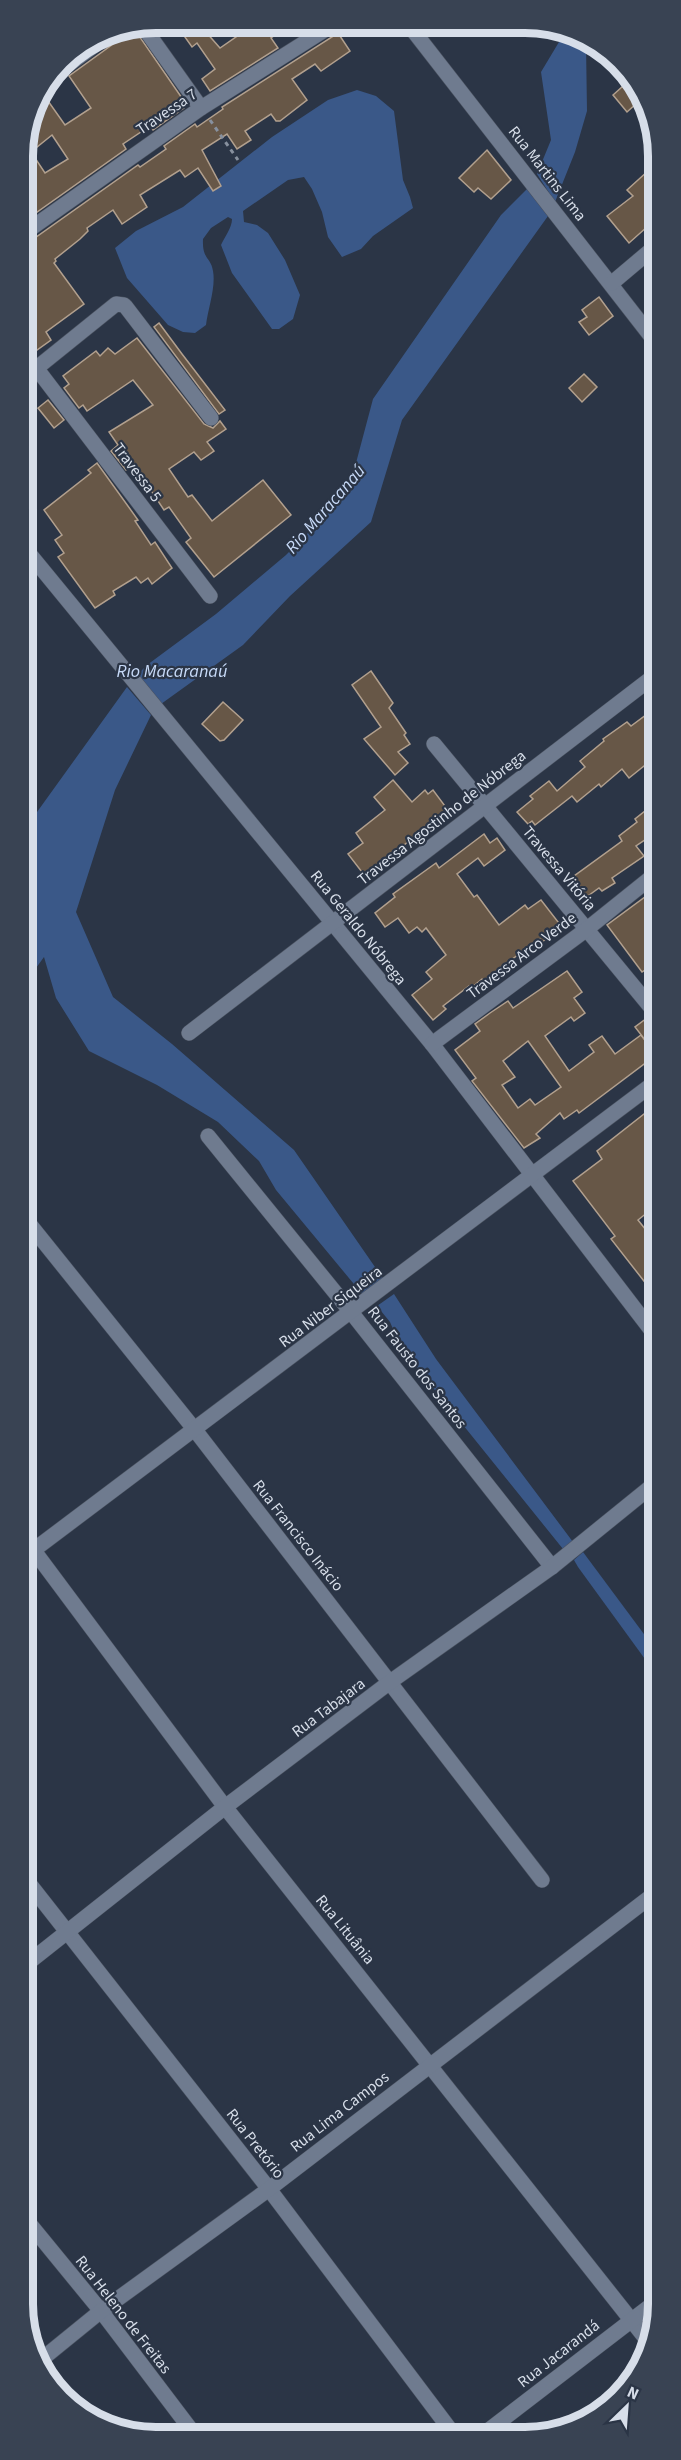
<svg xmlns="http://www.w3.org/2000/svg" width="681" height="2460" viewBox="0 0 681 2460" font-family="'Source Sans 3',sans-serif">
<style>
.water{fill:#3a5888}
.building{fill:#675747;stroke:#b2a08e;stroke-width:1.5;fill-rule:evenodd}
.lines{fill:none;stroke-linecap:round;stroke-linejoin:round}
.street-casing{stroke:#4b5361;stroke-width:16}
.path{stroke:#87909e;stroke-width:3;stroke-dasharray:4.5 4.5;stroke-linecap:butt}
.street{stroke:#6f7b8f;stroke-width:15}
.labels{text-anchor:middle;stroke-width:4.5;stroke-linejoin:round;paint-order:stroke}
.street-label{font-size:16px;fill:#d7dee9;stroke:#2b3546}
.water-label{font-size:18px;font-style:italic;fill:#c7daf8;stroke:#2b3546}
.rim{fill:none;stroke:#d7dee9;stroke-width:8}
</style>
<rect width="100%" height="100%" fill="#2b3546"/>
<!-- water -->
<g class="water">
<path d="M565,32l21,12 1,67 -12,41 -20,50 -18,-28 14,-34 -10,-68z"/>
<path d="M357,90l19,6 18,15 9,69 7,17 3,11 -40,28 -12,13 -19,8 -14,-20 -6,-25 -10,-23 -8,-12 -16,3 -45,31 1,11 13,3 11,8 17,27 15,35 -7,24 -14,10h-7l-40,-56 -11,-28c4,-9 11,-17 11,-26l-4,-2 -17,11 -8,11c-1,21 8,18 10,32 3,16 -5,38 -7,54l-11,8 -12,-1 -15,-7 -41,-47 -12,-30 21,-17 47,-24 89,-70 56,-37z"/>
<path d="M527,189l21,27 -146,204 -31,102 -81,74 -47,49 -82,59 -23,-30 9,-9 69,-51 70,-59 62,-62 25,-94 128,-184z"/>
<path d="M127,687l24,28 -36,75 -39,122 37,85 59,47 122,106 90,130 -21,15 -87,-105 -17,-29 -41,-39 -61,-37 -68,-34 -33,-53 -12,-41 -21,29v-149l9,-18z"/>
<path d="M394,1294l42,65 137,183 -10,7 -162,-201 -11,-26 -13,-16z"/>
<path d="M583,1552l75,101v24l-80,-110 -4,-7z"/>
</g>
<!-- building -->
<g class="building">
<path d="M175,23h23l22,25 36,-25h35l-20,15 7,10 -68,43 -8,-12 13,-10 -18,-26 -5,4z"/>
<path d="M133,27l51,74 -2,2 2,5 -31,22 -3,-4 -27,18 3,5 -103,73v-74l13,-51 5,-6 24,34 26,-17 -22,-32 51,-37 4,-8zM52,135l16,24 -23,14 -14,-21z"/>
<path d="M338,33l12,18 -29,20 -6,-7 -23,15 15,21 -27,21h-4l-5,-7 -26,17 6,9 -14,9 -10,-15 -25,16 19,36 -8,5 -15,-23 -13,9 -5,-7 -40,25 7,12 -25,17 -9,-14 -26,18 1,3 -8,8 -25,20 1,2 -2,2 30,41 -38,28 5,8 -28,20v-116l6,-2 109,-77 2,2 26,-18 -2,-3 31,-22 2,3 26,-18 -1,-2z"/>
<path d="M623,86l14,17 -10,9 -14,-17z"/>
<path d="M487,150l24,30 -20,19 -13,-11 -4,4 -15,-14z"/>
<path d="M649,170l8,10v38l-28,25 -22,-27 26,-20 -6,-6z"/>
<path d="M599,297l14,19 -24,19 -10,-13 8,-5 -5,-7z"/>
<path d="M159,323l23,31 43,56 -6,4 -65,-87z"/>
<path d="M137,338l67,86 9,4 7,-7 6,8 -19,13 7,9 -13,9 -7,-8 -25,17 19,28 4,-2 20,26 51,-41 28,35 -77,62 -28,-35 5,-4 -22,-31 -5,3 -30,-45 -8,5 -15,-19 7,-6 -9,-13 44,-27 -20,-25 -46,31 -4,-6 -4,3 -15,-20 5,-4 -6,-8 33,-25 4,5 8,-8 7,6z"/>
<path d="M584,374l13,13 -15,15 -13,-14z"/>
<path d="M48,400l16,20 -10,8 -16,-20z"/>
<path d="M97,463l41,57 -3,1 16,24 4,-3 17,26 -20,16 -4,-6 -7,5 -5,-6 -23,14 2,4 -20,13 -37,-51 6,-4 -9,-13 7,-5 -18,-25 47,-37 -3,-3z"/>
<path d="M371,671l22,32 -4,5 17,25 -2,2 6,9 -12,8 10,11 -13,12 -31,-36 17,-12 -29,-42z"/>
<path d="M223,702l20,18 -19,20 -4,1 -18,-17z"/>
<path d="M658,706v77l-14,-17 -15,12 -7,-9 -21,18 -2,-3 -22,18 -5,-6 -37,29 -3,-4 -4,3 -11,-12 16,-13 -3,-3 19,-15 8,10 28,-24 -5,-6 24,-20 -1,-2 24,-17 4,4z"/>
<path d="M393,780l19,22 13,-12 3,4 5,-4 15,20 -83,66 -17,-22 15,-11 -7,-10 29,-23 -11,-13z"/>
<path d="M658,807v24l-22,15 8,10 -32,22 3,5 -13,8 -3,-3 -14,10 -15,-19 52,-38 -3,-5 18,-14 -2,-3 10,-8 3,3z"/>
<path d="M484,834l6,9 7,-5 8,12 -21,16 -6,-8 -21,16 17,23 3,-2 22,30 26,-20 3,4 13,-9 21,27 -20,15 -2,-3 -43,31 2,4 -13,10 -4,-5 -11,9 -2,-2 -26,20 3,3 -13,11 -21,-25 20,-16 -6,-7 20,-17 -20,-27 -4,4 -5,-5 -8,6 -11,-15 -13,9 -10,-14 20,-16 -2,-3 43,-31 3,5z"/>
<path d="M649,894l9,10v57l-16,11 -35,-47z"/>
<path d="M567,971l15,21 -8,6 11,15 -11,8 -3,-4 -26,19 24,35 25,-19 -5,-7 13,-9 13,18 26,-19 15,20 -77,58 -2,-3 -13,9 -4,-6 -24,21 4,4 -16,10 -52,-67 4,-3 -21,-28 25,-19 -5,-7 15,-11 18,-12 5,7zM528,1041l33,46 -26,18 -5,-6 -12,9 -16,-23 13,-8 -12,-16z"/>
<path d="M647,1018l11,14v7l-9,6 -14,-18z"/>
<path d="M658,1103v101l-20,16 20,25v54l-47,-60 4,-3 -42,-55 29,-22 -5,-8z"/>
</g>
<g class="lines">
<defs>
<g id="street">
<path d="M408,24l249,320"/>
<path d="M142,25l59,83"/>
<path d="M50,78l64,-47"/>
<path d="M23,234l178,-126 133,-84"/>
<path d="M612,283l45,-38"/>
<path d="M37,369l173,227"/>
<path d="M23,379l93,-75 8,1 2,2 85,111"/>
<path d="M23,546l409,498 226,295"/>
<path d="M434,744l224,272"/>
<path d="M189,1033l469,-360"/>
<path d="M432,1044l155,-115 71,-57"/>
<path d="M208,1136l143,176 201,255"/>
<path d="M23,1216l172,214 347,450"/>
<path d="M23,1536l202,271 422,533"/>
<path d="M23,1558l635,-478"/>
<path d="M24,1877l245,312 186,247"/>
<path d="M24,1966l201,-159 165,-125 162,-115 106,-86"/>
<path d="M24,2217l77,94 94,124"/>
<path d="M42,2359l59,-48 168,-122 389,-298"/>
<path d="M481,2436l177,-136"/>
</g>
</defs>
<!-- street casing -->
<use href="#street" class="street-casing"/>
<!-- path -->
<path class="path" d="M210,120l28,40"/>
<!-- street -->
<use href="#street" class="street"/>
</g>
<g class="labels">
<!-- street labels -->
<g class="street-label">
<text transform="translate(166 111) rotate(-34)" y="6">Travessa 7</text>
<text transform="translate(548 173) rotate(52)" y="6">Rua Martins Lima</text>
<text transform="translate(138 472) rotate(53)" y="6">Travessa 5</text>
<text transform="translate(441 817) rotate(-38)" y="6">Travessa Agostinho de Nóbrega</text>
<text transform="translate(560 868) rotate(50)" y="6">Travessa Vitória</text>
<text transform="translate(359 927) rotate(51)" y="6">Rua Geraldo Nóbrega</text>
<text transform="translate(521 955) rotate(-37)" y="6">Travessa Arco Verde</text>
<text transform="translate(330 1306) rotate(-37)" y="6">Rua Niber Siqueira</text>
<text transform="translate(418 1367) rotate(52)" y="6">Rua Fausto dos Santos</text>
<text transform="translate(299 1535) rotate(52)" y="6">Rua Francisco Inácio</text>
<text transform="translate(328 1707) rotate(-37)" y="6">Rua Tabajara</text>
<text transform="translate(346 1929) rotate(51)" y="6">Rua Lituânia</text>
<text transform="translate(339 2111) rotate(-38)" y="6">Rua Lima Campos</text>
<text transform="translate(256 2143) rotate(52)" y="6">Rua Pretório</text>
<text transform="translate(124 2314) rotate(52)" y="6">Rua Heleno de Freitas</text>
<text transform="translate(558 2353) rotate(-38)" y="6">Rua Jacarandá</text>
</g>
<!-- water labels -->
<g class="water-label">
<text transform="translate(325 509) rotate(-49)" y="6">Rio Maracanaú</text>
<text x="172" y="677">Rio Macaranaú</text>
</g>
</g>
<!-- crop -->
<path d="M0 0H681V2460H0ZM156 33H525A123 123 0 0 1 648 156V2304A123 123 0 0 1 525 2427H156A123 123 0 0 1 33 2304V156A123 123 0 0 1 156 33Z" fill="#394353" fill-rule="evenodd"/>
<path class="rim" d="M156 33H525A123 123 0 0 1 648 156V2304A123 123 0 0 1 525 2427H156A123 123 0 0 1 33 2304V156A123 123 0 0 1 156 33Z"/>
<!-- north arrow -->
<g transform="translate(627 2406) rotate(25)" stroke="#2b3546" stroke-width="4.5" paint-order="stroke">
<path d="M0-4.5L10 22L0 15L-10 22Z" fill="#d7dee9"/>
<text y="-9" font-size="16" font-weight="bold" text-anchor="middle" fill="#d7dee9">N</text>
</g>
</svg>
